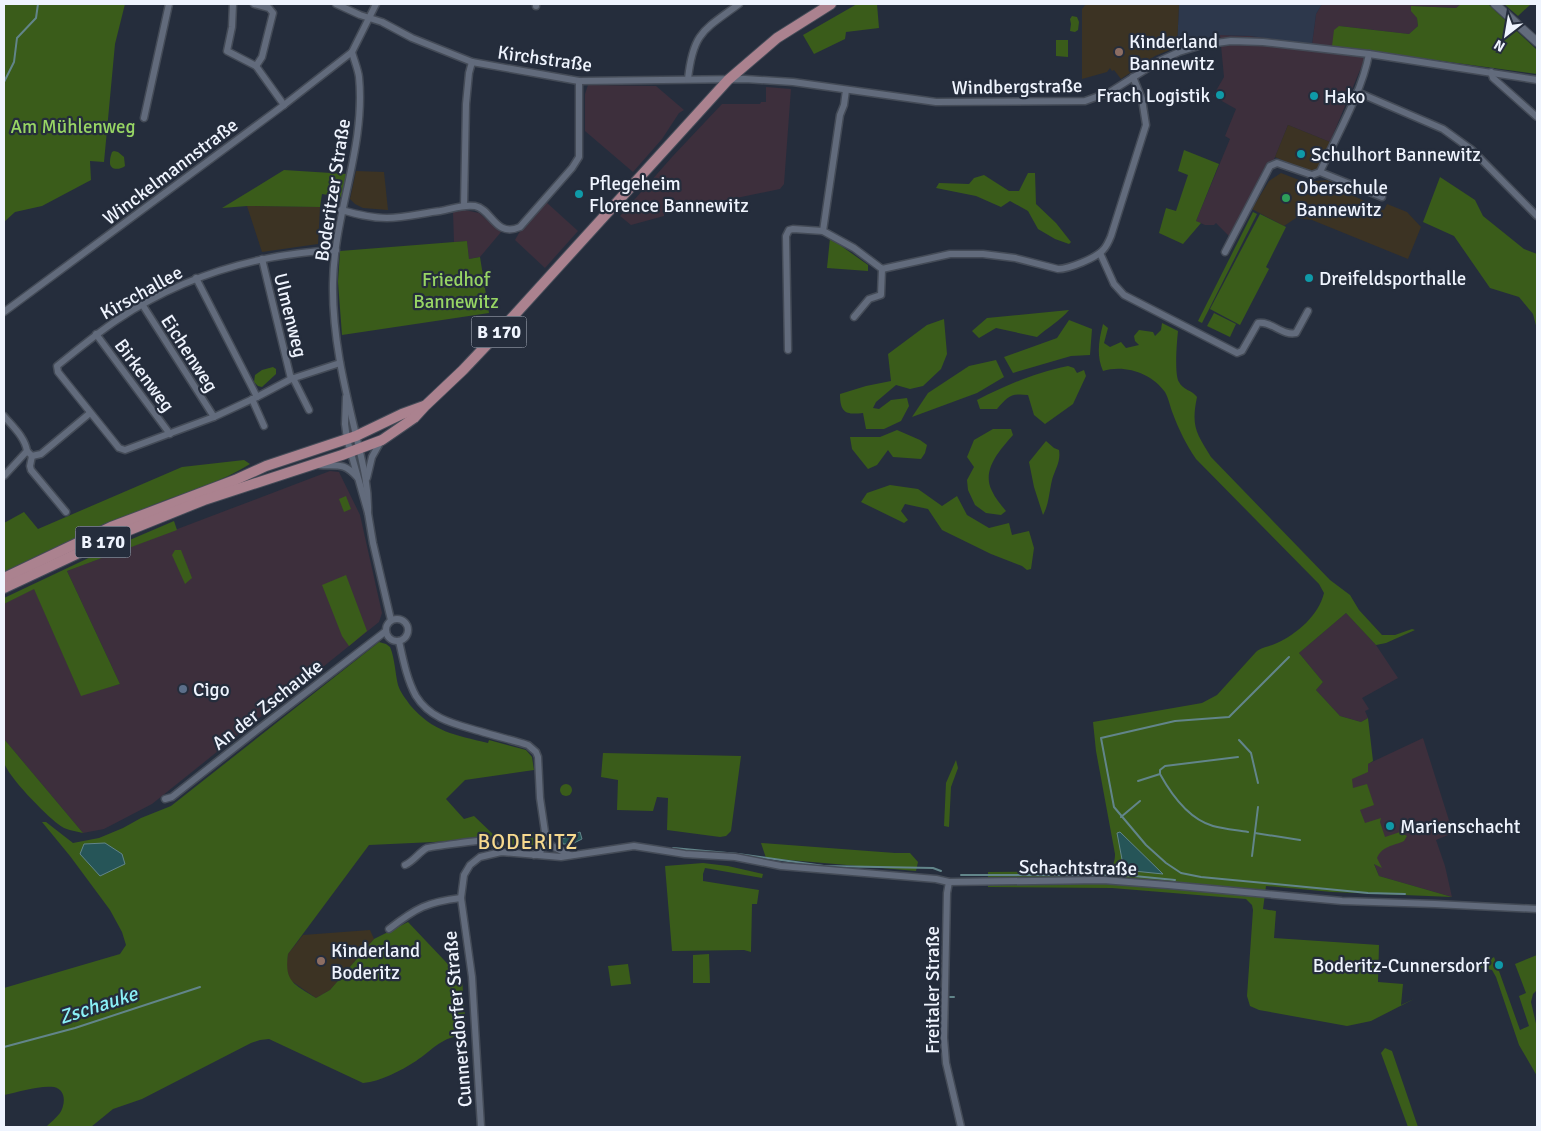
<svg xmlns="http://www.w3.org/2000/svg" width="1541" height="1131" viewBox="0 0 1541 1131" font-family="Signika,sans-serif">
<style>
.commercial{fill:#3d2f3c}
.built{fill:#2d384c}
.education{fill:#3c3323}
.green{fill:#3a5c1a}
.water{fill:#265558;stroke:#62858a}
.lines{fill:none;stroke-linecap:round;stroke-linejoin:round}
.stream{stroke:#62858a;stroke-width:2}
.minor-casing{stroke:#444b57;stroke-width:9}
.tertiary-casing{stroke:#444b57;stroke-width:10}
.primary-casing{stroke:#444b57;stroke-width:12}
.minor{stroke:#626b7c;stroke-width:6}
.tertiary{stroke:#626b7c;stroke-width:8}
.primary{stroke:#ab828f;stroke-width:10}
.education-dot{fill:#8d6e63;stroke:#252d3c;stroke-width:2}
.culture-dot{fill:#0f9aa8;stroke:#252d3c;stroke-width:2}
.leisure-dot{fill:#2e9e5b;stroke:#252d3c;stroke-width:2}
.service-dot{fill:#5c6f8a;stroke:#252d3c;stroke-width:2}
.labels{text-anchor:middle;stroke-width:4.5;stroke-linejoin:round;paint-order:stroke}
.shield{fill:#252d3c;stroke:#b2b8c4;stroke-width:1}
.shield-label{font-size:18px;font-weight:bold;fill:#eff4fe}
.poi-label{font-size:19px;fill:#eff4fe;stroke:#252d3c;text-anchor:start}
.street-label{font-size:19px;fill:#eff4fe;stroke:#252d3c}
.park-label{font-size:19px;fill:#97d564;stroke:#252d3c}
.water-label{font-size:20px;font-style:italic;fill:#8bf0f7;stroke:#252d3c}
.quarter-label{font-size:21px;letter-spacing:1px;fill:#f7d98e;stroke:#252d3c}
</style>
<rect width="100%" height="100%" fill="#252d3c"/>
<!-- commercial -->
<g class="commercial">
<path d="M1322,4h139l-5,4 -44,-2 5,12 1,8 -9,8 -70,-8 29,25 -38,91 -42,-17 -15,37 -6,1 -4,7 -33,67 -14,-14 -2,2h-9l-9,-4 34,-82 -5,-3 11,-27 -23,-13 11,-19 -4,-42 30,1 62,8 4,-30z"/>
<path d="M588,85l68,1 28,24 -5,3 -17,26 -29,33 -48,-41v-37z"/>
<path d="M766,87l25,2 -7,95 -4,5 -116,24v3l-33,9 -11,-9 52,-59 50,-53h38l1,-2h5z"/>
<path d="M546,202l32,29 -33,37 -30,-28 4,-7z"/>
<path d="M465,210l14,3 22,19 -21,25 -11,2 -2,-18 -13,1 -1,-30z"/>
<path d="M330,471l9,1 21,43 22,98 -3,9 -227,182 -48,25 -21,4 -79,-94v-135l30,-16 47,107 39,-11 -53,-113z"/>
<path d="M1346,613l30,32 22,33 -36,20 7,11 -4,2 3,7 -7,4 -21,-6 -24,-26 7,-8 -24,-29z"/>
<path d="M1423,738l30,95 -17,7 9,26 7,31 -73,-21 -39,-99z"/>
</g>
<!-- built -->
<path class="built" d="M1179,4h143l-6,10 -4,30 -62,-8 -30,-1 -43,12z"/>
<!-- education -->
<g class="education">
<path d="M1086,4h93l-2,43 -22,9 -34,23 -7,-9 -2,1 -2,-3 -3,4 -25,7v-70z"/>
<path d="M1288,125l42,17 -11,25 -7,6 -37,-16z"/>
<path d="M356,171l28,1 4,38 -25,-2 -8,-4 -5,-5z"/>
<path d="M1281,173l23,9 23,-2 17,6 -1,5 41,19 3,-6 20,8 14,15 -13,32 -96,-39 -16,-2 -12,8 -32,-17 17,-28z"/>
<path d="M247,206l73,1 -2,37 -56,8z"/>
<path d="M370,930l4,9 -44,51 -14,8 -26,-18 -4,-12 2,-14 15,-19z"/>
</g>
<!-- green -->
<g class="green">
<path d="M4,4h121l-10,40 -11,118 -14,-1 1,19 -49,26 -27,6 -11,10z"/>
<path d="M857,4h20l2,24 -33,4 -1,7 -31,15 -11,-19z"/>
<path d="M1461,4h27l49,46v24l-205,-28 2,-16 5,-4 70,8 9,-8 -1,-8 -6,-7v-5l45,2z"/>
<path d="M1504,4h27l-13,12z"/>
<path d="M1072,16l5,1 2,5 -1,8 -3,2 -5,-1 1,-7 -1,-5z"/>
<path d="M1056,40h12v17l-12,-1z"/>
<path d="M1184,150l35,14 -23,57 5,2 -18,21 -24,-11 7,-25 10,3 12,-36 -10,-4z"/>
<path d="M114,151l4,1 6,5 1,9c-5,4 -16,5 -15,-5 0,-3 1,-6 2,-9z"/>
<path d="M284,170l63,4 -6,23 -19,-3 -2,13 -73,-1 -25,2z"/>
<path d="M1028,173h7l1,31 20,19 15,19 -2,2 -14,-5 -17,-10 -10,-18 -18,-10 -9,6 -25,-11 -40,-8 3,-5 30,1 5,-6 10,-3 25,16h10z"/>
<path d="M1440,177l35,23 8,16 41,33 13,5v75l-4,-15 -14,-17 -29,-9 -36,-52 -31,-14z"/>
<path d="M1253,212l4,2 -55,109 -4,-2z"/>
<path d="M1260,214l26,13 -20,40 3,2 -29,56 -30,-16z"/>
<path d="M830,238l38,27v6l-41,-3z"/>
<path d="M467,241l2,18 11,-2 9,56 -147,22 -4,-53 2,-31z"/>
<path d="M1069,310c-9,11 -22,18 -32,27l-41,-9 -17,10 -7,-7 15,-13z"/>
<path d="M1214,313l22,11 -6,13 -23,-11z"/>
<path d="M944,319l3,35 -6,15 -18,17 -13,3 -14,-4 -20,17 -3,6 6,1 12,-9 16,-2 2,8 -8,15 -17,8h-18l-3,-16c-17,2 -23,0 -23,-19l26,-8 25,-5 -3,-27 39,-29z"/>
<path d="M1069,320l23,9 -2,26 -19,1 -58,17 -9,-16 53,-19z"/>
<path d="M1162,323l16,8c-1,10 -4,43 1,51 4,8 13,8 18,15 -6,29 -1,36 14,60l119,123 20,15 9,15 23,25h13l17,-6 3,1 -29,13 -10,2 -30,-32 -47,40 24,29 -7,8 24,26 21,6 7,-4 5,43 -5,3v8l-16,7 1,9 14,-4 7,21 -14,5 5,13 16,-5 -1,4 5,15 15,-5 7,4 -3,5c-11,5 -22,5 -27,17l5,10 -8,-4 5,12 73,21 -120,-5 -66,-6 -3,23 13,2 -2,27 105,7 -1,37 25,2 -2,21 13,-6 -43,22 -24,5 -88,-16 -9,-4 -3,-10 6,-86 -1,-5 -6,-6 -134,-11 -124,-1v-15l111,-1c11,-4 16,-4 16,-17l-19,-103 -3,-29 109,-19 15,-8 39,-43c6,-5 13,-5 21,-9 20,-9 42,-28 47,-50l-5,-9 -123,-125c-10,-15 -17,-29 -23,-45 -3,-7 -4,-15 -8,-22 -13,-19 -41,-28 -62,-21 -7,-16 -4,-31 0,-47l5,4 -4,15 6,4 11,-5 5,6 13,-3 -4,-4 -1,-5 5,-6 14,2 2,4 6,-6z"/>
<path d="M996,360l8,17 -27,16 -65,24 16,-24 41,-27z"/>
<path d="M1068,366l6,2 3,5 7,-3 2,6 -13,28 -28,20 -11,-9 -6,-20c-17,-2 -20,1 -31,14h-17l-3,-9c32,-16 57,-27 91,-34z"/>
<path d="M273,367l3,2v5l-14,13 -4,-1 -4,-4 1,-7 7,-5z"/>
<path d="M993,429h18l2,6c-13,15 -32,35 -21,56 3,7 9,14 14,20l-5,4 -15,-2 -11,-8 -7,-15 -1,-10 7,-13 -7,-10 7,-17z"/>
<path d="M897,430l23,10 7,5 -2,8 -4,6 -28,-2 -5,-7 -11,15 -9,4 -16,-20 -2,-12h30z"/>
<path d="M1046,441l8,7 5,2c2,12 -4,19 -7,30 -3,13 -3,24 -9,35l-9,-28 -5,-25z"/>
<path d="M244,460l6,4c-28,18 -61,27 -92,39 -52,21 -104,44 -154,69v-49l20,-11 14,17 144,-62z"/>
<path d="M890,485l28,4 24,17 15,-10 10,19 22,13 20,-5 3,12 17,-4 5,17 -3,21 -4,1 -5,-4 -31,-12 -49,-24 -14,-21 -23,-5 -4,7 7,9 -4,3 -43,-21 6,-9z"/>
<path d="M346,496l5,13 -7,3 -5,-13z"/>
<path d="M174,521l3,9 -110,41 53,113 -39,12 -47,-107 -30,15v-6l93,-44z"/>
<path d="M175,550h6l11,28 -7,6 -13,-29z"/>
<path d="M346,575l21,56 -18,15 -7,-10 -20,-51z"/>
<path d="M379,642l7,2 4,3c5,12 5,26 8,38 2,7 8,14 12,20 23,27 45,30 78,38l1,-3 37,10 6,7 2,13 -69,10 -19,19 18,20 10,-3 22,21 -62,5 -65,3 -81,109c-4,29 7,30 28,44l14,-8 44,-51 34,-17 54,57 6,76 -4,-16 -5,-3c-18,2 -28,15 -43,25 -16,10 -34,20 -53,22l-94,-44 -9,1 -9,3 -109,56 -29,10 -22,18h-45c4,-4 10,-9 14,-14 5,-8 7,-23 -6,-26 -14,-2 -36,5 -50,8v-107l116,-34 6,-9 -4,-13 -12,-22 -40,-54 -28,-34h4l27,21 26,-5 24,-10 18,-10 30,-12z"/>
<path d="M4,739l79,94c-9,-2 -18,-3 -25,-9 -12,-9 -51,-48 -54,-62 -2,-6 0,-16 0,-23z"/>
<path d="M603,753l138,3 -10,75 -5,5 -6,1 -53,-7 1,-32 -11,-1 -4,14 -36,-1 1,-30 -17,-3z"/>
<path d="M956,760l2,8 -7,19 -2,40 -5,-1 2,-43z"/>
<circle cx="566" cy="790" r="6"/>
<path d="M528,832l11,1v8l-5,7 -29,-1 -2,-4c6,-7 16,-7 25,-11z"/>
<path d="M761,843l134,10h15l8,9 -2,9 -150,-13z"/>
<path d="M703,863l25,3 35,8 -1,4 -57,-10 -2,6v7l56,9 -2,14h-5l-1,48 -7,-2 -72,1 -7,-85z"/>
<path d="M709,954l1,29h-17v-28z"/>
<path d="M1537,955v35l-4,4 -2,8 6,26v48l-18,-31 -23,-68 -4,-7 -14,-3 16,-10 26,73 9,-4 -10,-30 7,-3 -11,-29z"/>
<path d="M628,964l3,20 -20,2 -3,-20z"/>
<path d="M1385,1048l7,3 26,76h-10l-27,-74z"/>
</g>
<!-- water -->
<g class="water">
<path d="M580,832l2,7 -10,5h-9l-1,-5z"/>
<path d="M1120,832l43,42 -39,-4 -7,-37z"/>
<path d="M105,843l17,11 3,10 -25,12 -20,-22 4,-10z"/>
</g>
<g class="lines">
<!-- stream -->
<g class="stream">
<path d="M4,82l10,-20 3,-24 19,-20 2,-14"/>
<path d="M1289,657l-60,60 -54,4 -74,17 13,69 32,38 20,18 15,10 20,4 167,16 37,1"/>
<path d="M1239,740l12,13 7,30"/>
<path d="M1160,774c11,20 29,45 53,52 11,3 23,4 35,6"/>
<path d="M1160,774v-4l5,-4 73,-9"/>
<path d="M1138,781l22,-7"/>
<path d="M1121,817l19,-16"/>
<path d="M1255,833l45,7"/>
<path d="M673,848l65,6 86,12 109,2 8,3"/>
<path d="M1252,856l6,-49"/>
<path d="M961,875h157"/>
<path d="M1124,875l51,5"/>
<path d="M950,997h4"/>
<path d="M4,1047l71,-19 125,-41"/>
</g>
<defs>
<g id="minor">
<path d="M233,4l-1,23 -5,24 29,15 28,39"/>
<path d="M254,4l15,4 4,5 -11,44 -6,9"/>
<path d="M336,4l24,11 22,7 30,16 60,24 107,19 166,-2 48,3 143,20 149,-1 25,-9 49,-31 20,-9 23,-7 29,-4 32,1 106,12 168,26"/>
<path d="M536,6v-2"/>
<path d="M352,52c2,8 6,17 7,25 7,70 -25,136 -26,206 -1,52 11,102 23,152 6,26 13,51 12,78"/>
<path d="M1491,72l2,6 44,39"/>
<path d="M688,79c5,-47 16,-49 51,-75"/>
<path d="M846,90l-2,15 -4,10 -17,116 31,17 28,21 68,-15h33l32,4 43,11c11,0 38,-11 45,-19 4,-4 6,-9 8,-14l35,-111 -4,-26 -9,-22"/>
<path d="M1357,92l86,37 29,21 65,66"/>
<path d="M144,118l25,-114"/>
<path d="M1320,172l62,25"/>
<path d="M464,206l2,-102 3,-31 3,-11"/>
<path d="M341,210c15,4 30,8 46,8 17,0 36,-5 53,-7 12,-2 23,-7 35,-5 17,3 20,32 45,21l52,-59 7,-11v-76"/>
<path d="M336,250c-79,4 -153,26 -219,70 -21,14 -40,30 -60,46l1,6 61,76 6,2 89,-33 43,-20 34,-18 49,-16"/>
<path d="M1225,252l45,-86 7,-3 35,12 8,-3c16,-35 42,-80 49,-118"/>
<path d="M1100,253l14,31 10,11 113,58 5,-2 16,-28c14,-2 24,13 38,10l12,-22"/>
<path d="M262,259l29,120"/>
<path d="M196,278l61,119"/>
<path d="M142,304l72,113"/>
<path d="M4,312l280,-207 68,-53 24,-48"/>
<path d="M854,317l15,-18 12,-4 1,-26"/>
<path d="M96,334l74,100"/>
<path d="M788,350l-2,-114 3,-6 4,-1 30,2"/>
<path d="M293,378l16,32"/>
<path d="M346,397l-1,27 2,15 21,74 5,30 18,77"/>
<path d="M252,399l12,27"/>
<path d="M4,416c8,10 21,21 23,35l-23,25"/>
<path d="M27,451l5,5 -2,10 1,4 35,42"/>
<path d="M32,456l9,-2 49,-41"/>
<path d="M319,465c19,1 25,-3 38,12"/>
<path d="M367,478l5,-21 9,-16"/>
<circle cx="397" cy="630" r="11"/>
<path d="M399,641c4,18 8,39 17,55 14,23 39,28 63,35 16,5 33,9 49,14l8,7 2,5 2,41 6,41 -2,7 -4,6 -6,3"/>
<path d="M165,799l7,-2 84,-66 130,-100"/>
<path d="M546,839l6,7 18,9"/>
<path d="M405,865c9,-4 14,-13 22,-17 3,-1 55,-8 59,-8 7,1 11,7 15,12"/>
<path d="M949,882l-2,11 -3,145 2,25 15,64"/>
<path d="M389,929c27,-21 38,-27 72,-31"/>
<path d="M481,1127l-9,-150 -11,-79 3,-23 6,-10 10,-8 21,-5 60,5 73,-11 51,8 50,3 46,9 155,13 13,3 154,-2 65,5 174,16 93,3 102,5"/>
</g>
<path id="tertiary" d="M1495,4l42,38"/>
<g id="primary">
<path d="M4,578l107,-51 124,-47 31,-14 90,-30 46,-22 22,-8"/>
<path d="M4,588l113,-53 87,-35 138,-45 40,-15 32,-22 11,-12 38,-36 36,-38 229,-252 49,-42 54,-34"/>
</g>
</defs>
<!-- minor casing -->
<use href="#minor" class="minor-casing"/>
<!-- tertiary casing -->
<use href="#tertiary" class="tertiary-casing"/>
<!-- primary casing -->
<use href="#primary" class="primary-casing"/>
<!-- minor -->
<use href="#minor" class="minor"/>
<!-- tertiary -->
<use href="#tertiary" class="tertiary"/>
<!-- primary -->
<use href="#primary" class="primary"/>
</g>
<!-- markers -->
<g class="education-dot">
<circle cx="1119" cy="52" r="5"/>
<circle cx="321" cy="961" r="5"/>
</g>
<g class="culture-dot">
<circle cx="1220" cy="95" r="5"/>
<circle cx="1314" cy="96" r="5"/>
<circle cx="1301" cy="154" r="5"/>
<circle cx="579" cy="194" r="5"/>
<circle cx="1309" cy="278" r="5"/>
<circle cx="1390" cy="826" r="5"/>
<circle cx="1499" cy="965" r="5"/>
</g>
<circle class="leisure-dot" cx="1286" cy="198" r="5"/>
<circle class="service-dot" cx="183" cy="689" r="5"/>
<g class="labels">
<!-- shield labels -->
<g class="shield">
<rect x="471.5" y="316.5" width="55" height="31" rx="4"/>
<rect x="75.5" y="526.5" width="55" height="31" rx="4"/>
</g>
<g class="shield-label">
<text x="499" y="338">B 170</text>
<text x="103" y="548">B 170</text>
</g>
<!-- poi labels -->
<g class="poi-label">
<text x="1129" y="48">Kinderland<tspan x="1129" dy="22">Bannewitz</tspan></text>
<text x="1210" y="102" text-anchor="end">Frach Logistik</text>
<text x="1324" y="103">Hako</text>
<text x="1311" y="161">Schulhort Bannewitz</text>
<text x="589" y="190">Pflegeheim<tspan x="589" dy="22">Florence Bannewitz</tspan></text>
<text x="1296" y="194">Oberschule<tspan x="1296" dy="22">Bannewitz</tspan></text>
<text x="1319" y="285">Dreifeldsporthalle</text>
<text x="193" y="696">Cigo</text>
<text x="1400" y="833">Marienschacht</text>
<text x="331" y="957">Kinderland<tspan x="331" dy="22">Boderitz</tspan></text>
<text x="1489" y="972" text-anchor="end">Boderitz-Cunnersdorf</text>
</g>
<!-- street labels -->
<g class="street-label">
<text transform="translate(545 58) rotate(8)" y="7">Kirchstraße</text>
<text transform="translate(1017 86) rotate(-1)" y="7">Windbergstraße</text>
<text transform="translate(170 171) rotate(-37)" y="7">Winckelmannstraße</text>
<text transform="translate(332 190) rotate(-81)" y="7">Boderitzer Straße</text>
<text transform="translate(141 292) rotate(-29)" y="7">Kirschallee</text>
<text transform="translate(291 315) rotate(76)" y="7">Ulmenweg</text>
<text transform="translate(190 353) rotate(57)" y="7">Eichenweg</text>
<text transform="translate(145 375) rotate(53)" y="7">Birkenweg</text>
<text transform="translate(267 704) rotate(-38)" y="7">An der Zschauke</text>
<text transform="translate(1078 867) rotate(1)" y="7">Schachtstraße</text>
<text transform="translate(932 990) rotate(-90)" y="7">Freitaler Straße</text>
<text transform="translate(457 1019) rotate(-95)" y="7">Cunnersdorfer Straße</text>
</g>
<!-- park labels -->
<g class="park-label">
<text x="73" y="133">Am Mühlenweg</text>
<text x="456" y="286">Friedhof<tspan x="456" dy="22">Bannewitz</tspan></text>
</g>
<!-- water labels -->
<g class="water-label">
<text transform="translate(98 1005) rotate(-18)" y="7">Zschauke</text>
</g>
<!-- quarter labels -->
<g class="quarter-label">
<text x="528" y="849">BODERITZ</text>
</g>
</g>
<!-- border -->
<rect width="1541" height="1131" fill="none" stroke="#eff4fe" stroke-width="10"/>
<!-- north arrow -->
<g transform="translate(1506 35) rotate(211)" stroke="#252d3c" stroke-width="4" paint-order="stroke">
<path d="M0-4L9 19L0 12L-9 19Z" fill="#eff4fe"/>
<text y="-8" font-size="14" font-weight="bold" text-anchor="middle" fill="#eff4fe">N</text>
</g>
</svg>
